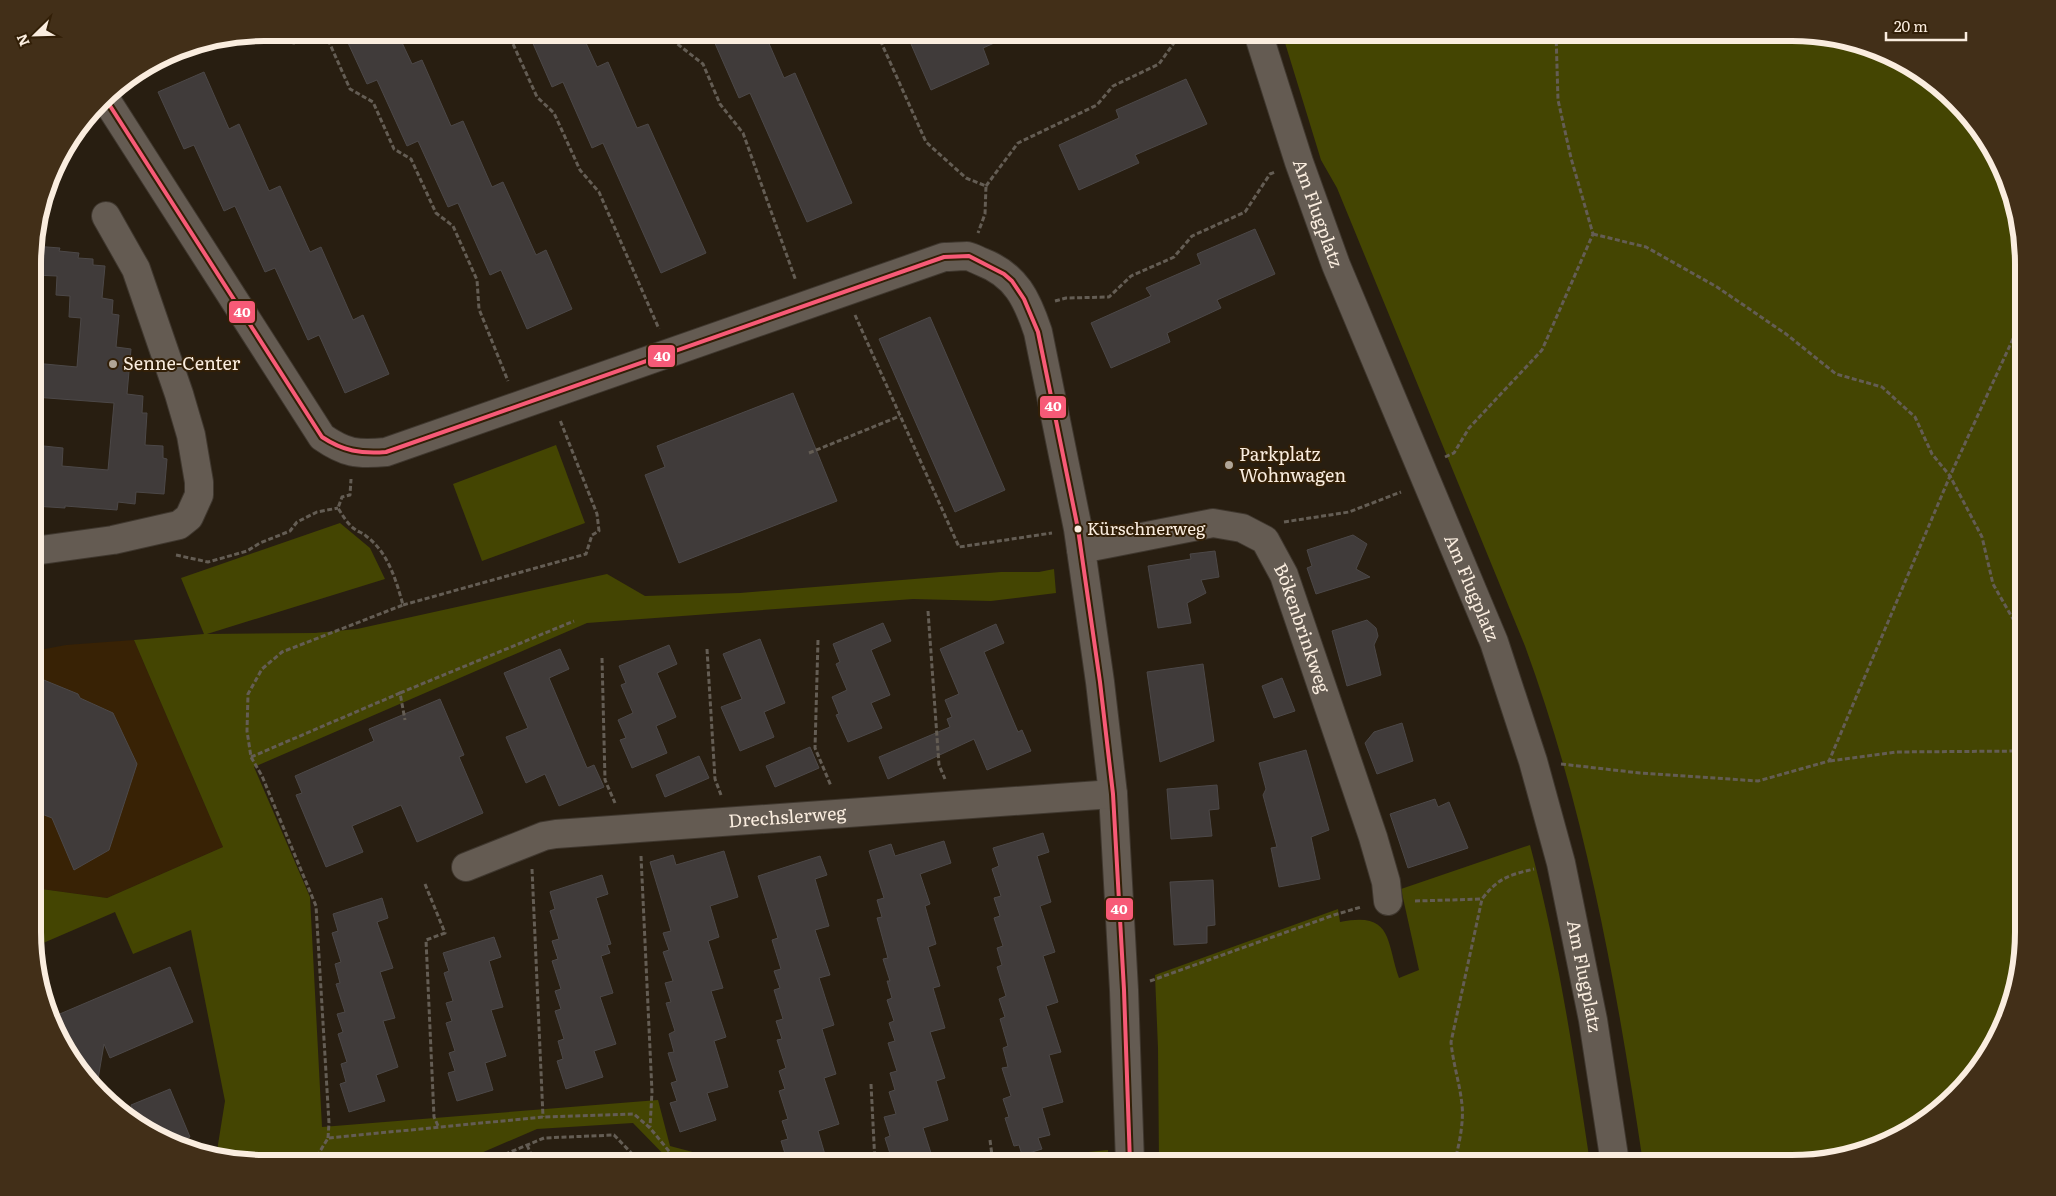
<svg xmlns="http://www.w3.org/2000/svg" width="2056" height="1196" viewBox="0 0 2056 1196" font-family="Literata,serif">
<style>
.built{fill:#382205}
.green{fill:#444502}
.building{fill:#403b3a;stroke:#4c4848}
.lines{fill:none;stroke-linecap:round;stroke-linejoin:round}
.minor-casing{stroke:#3f372e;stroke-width:30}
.path{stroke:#645d54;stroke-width:3;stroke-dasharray:5 2.5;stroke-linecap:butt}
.minor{stroke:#645b52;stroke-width:28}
.bus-1-casing{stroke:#321f07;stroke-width:8}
.bus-1{stroke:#f75a77;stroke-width:4}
.poi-dot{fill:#b0a597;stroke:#321f07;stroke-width:2}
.bus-dot{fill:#faeddf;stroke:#321f07;stroke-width:2}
.labels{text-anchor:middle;stroke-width:4;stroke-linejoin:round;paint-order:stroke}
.bus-label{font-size:17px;fill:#faeddf;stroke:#321f07;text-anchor:start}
.street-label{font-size:18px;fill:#faeddf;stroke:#321f07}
.poi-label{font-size:18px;fill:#faeddf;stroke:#321f07;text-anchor:start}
.rim{fill:none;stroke:#faeddf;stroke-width:6}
.line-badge{stroke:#321f07;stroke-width:2}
.badge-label{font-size:14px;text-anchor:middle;font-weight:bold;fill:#fff}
</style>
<rect width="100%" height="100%" fill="#281e11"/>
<!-- built -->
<path class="built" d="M134,640l89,207 -116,51 -73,-10v-237l32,-6z"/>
<!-- green -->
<g class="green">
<path d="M1282,33h510l60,7 56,24 77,72 26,54 12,59v698l-31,101 -36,48 -48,36 -101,31h-164c-26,-175 -57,-351 -118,-517l-188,-458 -16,-28z"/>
<path d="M556,445l29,78 -103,38 -29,-77z"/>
<path d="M340,523l30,25 15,31 -178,55 108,-1 42,-4 250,-55 38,22 95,-3 261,-21h38l15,-3 2,24 -65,8 -78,-2 -326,24 -333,144 56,130 12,230 336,-27 12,46 64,17h-62l-39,-40 -96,6 -79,34h-194l-48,-6 9,-56 -34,-171 -58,24 -18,-42 -81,35v-59l73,10 116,-51 -89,-207 70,-6 -23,-56z"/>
<path d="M1530,845c28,105 44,211 60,318h-431l-1,-115 -3,-73 183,-66 2,13c53,-11 46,19 59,56l20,-8 -18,-81z"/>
<path d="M1108,1150v13h-130z"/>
</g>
<!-- building -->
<g class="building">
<path d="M343,32h54l15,32 10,-4 29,66 12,-5 29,66 11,-5 33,73 10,-5 26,59 -45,20 -26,-59 -11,5 -32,-72 -10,4 -30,-66 -11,5 -30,-66 -10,4z"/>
<path d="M528,32h53l16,35 11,-5 29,66 11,-4 58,129 -45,20 -58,-130 -11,5 -29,-66 -11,5z"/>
<path d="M710,32h54l20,46 11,-5 57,130 -45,19 -57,-129 -11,5z"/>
<path d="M938,32h81l-36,16 6,16 -58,26 -20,-46z"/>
<path d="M204,72l25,57 10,-5 30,67 11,-5 30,66 11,-5 32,73 10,-5 26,59 -44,19 -26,-58 -11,5 -33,-72 -10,4 -30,-66 -11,5 -30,-66 -10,4 -26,-57z"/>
<path d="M1186,79l21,45 -72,31 4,8 -60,27 -20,-45 60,-27 -3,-8z"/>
<path d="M1255,229l20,45 -58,26 4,8 -54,25 3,9 -59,26 -20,-45 60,-27 -5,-8 55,-24 -4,-10z"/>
<path d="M34,246l26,2 -1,3 20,2 -1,5 15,1v6l12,1 -3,32 11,2 -1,14 7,1 -3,32 15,2 -4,45 16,2 -1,17h5l-2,32 18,1v12l4,1 -3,35 -28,-2 -1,12 -17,-2 -1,8 -52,-4v2l-31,-2v-61l29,3 -1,18 46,4 6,-67 -80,-6v-34l43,4 4,-49 -12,-1 1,-21 -14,-1 1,-19 -23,-1z"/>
<path d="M930,317l75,173 -50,22 -76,-173z"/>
<path d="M793,393l44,108 -158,62 -34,-88 20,-8 -8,-21z"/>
<path d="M1353,535l14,9 -11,25 14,8 -54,17 -9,-26 5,-2 -5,-16z"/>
<path d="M1215,551l4,26 -18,3 5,13 -19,10 4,20 -33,5 -10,-62 43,-7 -1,-5z"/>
<path d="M1367,620l9,8 2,8 -4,9 7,30 -34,11 -15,-55z"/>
<path d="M883,623l8,18 -20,9 19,45 -19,8 11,25 -34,14 -12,-27 3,-1 -7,-17 15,-7 -11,-26 4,-2 -7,-18z"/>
<path d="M996,624l8,19 -20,9 34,80 4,-2 9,21 -44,19 -13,-31 -86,40 -9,-22 71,-30 -3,-8 5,-2 -7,-17 14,-6 -19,-45z"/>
<path d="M760,639l25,64 -21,9 10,25 -34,14 -19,-44 21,-8 -19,-45z"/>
<path d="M669,645l8,19 -20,9 19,44 -20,9 11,27 -35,15 -12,-28 6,-2 -8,-18 15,-7 -12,-28 5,-2 -7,-17z"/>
<path d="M560,649l9,20 -20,9 38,90 7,-3 10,22 -45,19 -14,-32 -19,9 -20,-46 22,-9 -24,-55z"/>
<path d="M1203,664l11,77 -54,21 -13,-90z"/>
<path d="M34,676l44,18 2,4 33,15 24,51 -28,86 -35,20 -22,-52 -18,-7z"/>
<path d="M1282,678l13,33 -21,7 -12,-32z"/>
<path d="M440,699l24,56 -5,2 24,56 -66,29 -16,-37 -49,21 11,26 -37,15 -30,-72 6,-2 -7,-17 79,-35 -5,-12z"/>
<path d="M1402,723l11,38 -36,13 -12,-31 9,-11z"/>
<path d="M810,747l9,21 -44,19 -9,-21z"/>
<path d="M1306,750l23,80 -18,7 9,42 -41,8 -8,-39 6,-1 -14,-52 3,-6 -7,-26z"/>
<path d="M699,756l10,22 -44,19 -9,-22z"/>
<path d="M1217,785l2,24 -10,1 3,26 -41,3 -4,-50z"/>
<path d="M1435,799l3,8 11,-5 19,46 -60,20 -18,-54z"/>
<path d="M1043,833l6,19 -12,4 14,46 -11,4 15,46 -12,4 15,46 -12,4 15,46 -12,3 14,47 -21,6 8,27 -12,3 4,11 -20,6 -3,-10 -5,1 -9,-28 4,-1 -6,-18 8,-3 -9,-28 6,-1 -5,-19 5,-2 -8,-27 5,-2 -6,-18 7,-3 -9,-29 5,-2 -5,-17 6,-2 -9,-28 6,-2 -6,-18 7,-2 -9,-27 7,-3 -6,-18z"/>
<path d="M944,841l7,22 -31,11 10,30 -5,2 11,38 -8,3 12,39 -7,2 12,40 -15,4 15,46 -9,3 12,39 -25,8 8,25 -32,10h-6l-8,-25 5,-2 -6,-19 12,-3 -7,-22 6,-2 -5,-17 7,-2 -9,-28 7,-2 -6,-18 5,-2 -7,-21 5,-2 -5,-17h3l-7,-22 5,-1 -11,-40 5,-1 -5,-17 7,-2 -15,-47 22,-7 4,12z"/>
<path d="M724,851l14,46 -28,9 9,31 -11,4 15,47 -12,3 15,46 -12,4 14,46 -21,6 9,27 -36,12 -10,-29 7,-2 -6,-18 6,-2 -9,-28 6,-1 -5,-18 6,-3 -9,-28 5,-1 -6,-19 8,-2 -10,-29 6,-2 -6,-17 8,-2 -21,-69 23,-7 3,10z"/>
<path d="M820,856l7,19 -12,4 14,47 -14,4 15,45 -11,3 15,47 -12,4 14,45 -12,4 15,46 -21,7 8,27 -18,5h-20l-7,-22 7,-2 -6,-18 6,-2 -9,-28 6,-2 -6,-18 7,-3 -9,-28 5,-1 -6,-18 7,-2 -9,-29 6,-2 -6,-17 7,-2 -9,-29 6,-2 -20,-62z"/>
<path d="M602,875l6,19 -12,4 15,46 -4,1 3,8 -9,3 12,37 -13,4 16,47 -22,7 9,26 -37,12 -9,-28 6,-2 -5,-18 6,-2 -9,-28 6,-2 -6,-18 6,-2 -9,-28 6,-2 -6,-18 7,-2 -9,-28 5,-2 -5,-17z"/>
<path d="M1213,880l2,45 -8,1v17l-33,2 -4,-63z"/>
<path d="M382,898l6,20 -11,4 16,46 -13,4 15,46 -12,3 15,46 -22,8 9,26 -36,11 -9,-28 6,-2 -5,-18 6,-2 -9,-28 5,-2 -6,-18 8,-2 -9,-28 4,-1 -5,-19 6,-2 -9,-29 6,-2 -5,-17z"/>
<path d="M494,937l7,20 -12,4 14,46 -12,3 15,46 -21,7 8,27 -36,11 -9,-28 7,-2 -6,-18 6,-2 -9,-28 6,-2 -6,-18 7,-2 -9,-28 5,-2 -6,-18z"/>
<path d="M170,967l23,55 -83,36 -6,-14 -7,41 -26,-25 -16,-44z"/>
<path d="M170,1089l20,48 -15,7 -27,-12 -9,-8 -8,-19z"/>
</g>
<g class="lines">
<defs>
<g id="minor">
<path id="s1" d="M1258,33l41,129 37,103 158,377 39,119 28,102 32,157 22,143"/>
<path d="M105,98l217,339c23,16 35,18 64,15l558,-195c8,0 16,-1 23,-1 5,1 10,4 15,6 34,13 45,37 56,70l40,197 22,153 13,112 11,196 6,173"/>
<path id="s2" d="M1081,549l132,-26 29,5 23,12 19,35 89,262 13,45 2,19"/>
<path d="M34,551l79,-11 66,-15 10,-8 10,-22v-13l-8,-47 -12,-41 -43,-125 -30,-53"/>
<path id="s3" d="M466,867l78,-31 12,-2 557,-40"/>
</g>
</defs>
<!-- minor casing -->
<use href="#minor" class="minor-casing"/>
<!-- path -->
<g class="path">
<path d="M325,33l25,56 23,13 21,47 17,10 25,54 17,13 24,54 2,29 29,72"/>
<path d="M503,33l10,11 24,53 17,16 26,57 19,22 60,137"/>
<path d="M668,33l3,6 32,25 17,40 23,29 53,148"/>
<path d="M879,33l2,9 45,100 40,36 20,8 -1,28 -7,19"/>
<path d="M254,35l40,8 12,-10"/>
<path d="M881,42l20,-9"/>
<path d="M986,186l32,-43 79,-38 16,-19 46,-22 22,-31"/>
<path d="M1593,234l53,13 71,40 69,47 50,40 46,13 33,30 17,37 18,22 32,61 11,47 20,35 10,11"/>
<path d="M1055,301l11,-3 43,-1 22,-21 43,-19 18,-21 53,-24 25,-38 5,-2"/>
<path d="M855,315l104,232 93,-14"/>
<path d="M809,453l91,-37"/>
<path d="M1445,457l9,-4 15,-25 73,-78 51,-116 -22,-76 -13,-58 -2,-67"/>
<path d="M1284,522l65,-10 52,-20"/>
<path d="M176,555l32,7 25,-7 14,-4 13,-8 30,-12 7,-9 20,-10 21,-4"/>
<path d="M403,605l183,-51 6,-19 7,-4 -2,-17 -37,-94"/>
<path d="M928,611l11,154 6,14"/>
<path d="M818,640l-3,108 16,38"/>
<path d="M707,649l8,130 6,16"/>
<path d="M602,658l3,122 10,23"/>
<path d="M400,693l174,-72"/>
<path d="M251,757l149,-64 5,27"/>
<path d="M1830,761l66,-9 127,-1"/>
<path d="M1561,764l79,9 118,8 71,-20 121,-285 73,-159"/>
<path d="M641,856l11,236 -2,35"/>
<path d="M532,869l11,248"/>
<path d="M425,884l20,49 -19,7 8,177 5,11"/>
<path d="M1415,901l67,-2"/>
<path d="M1150,981l184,-66 27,-8"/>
<path d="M871,1084l4,79"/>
<path d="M328,1138l1,-15 -13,-217 -54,-130 -11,-19 -4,-26 1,-37 14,-25 20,-17 121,-47c-7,-25 -15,-53 -37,-69 -3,-3 -7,-4 -10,-6 -8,-5 -13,-14 -18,-22l4,-11 8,-2 1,-16"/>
<path d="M990,1140l3,23"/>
<path d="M527,1145l8,18"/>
<path d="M313,1163l15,-25 215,-21 91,-3 16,14 23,28 22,7"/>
<path d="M484,1163l60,-25 70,-3 27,28"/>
<path d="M1454,1163c5,-16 10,-42 8,-58 -2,-21 -9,-41 -11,-63l31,-143c16,-21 27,-24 52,-30"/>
</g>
<!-- minor -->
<use href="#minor" class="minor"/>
<defs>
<path id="bus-1" d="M105,98l217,339c21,14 39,17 64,15l558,-195 25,-1 35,18 8,7 12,18 14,33 40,197 22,153 13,112 11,196 6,173"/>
</defs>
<!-- bus-1 casing -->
<use href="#bus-1" class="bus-1-casing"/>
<!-- bus-1 -->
<use href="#bus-1" class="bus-1"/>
</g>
<!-- markers -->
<g class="poi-dot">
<circle cx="113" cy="364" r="5"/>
<circle cx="1229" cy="465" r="5"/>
</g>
<circle class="bus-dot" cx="1078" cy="529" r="4.5"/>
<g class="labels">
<!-- bus labels -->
<g class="bus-label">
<text x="1087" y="535">Kürschnerweg</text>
</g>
<!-- street labels -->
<g class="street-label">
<text dy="6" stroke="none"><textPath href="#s1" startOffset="190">Am Flugplatz</textPath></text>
<text dy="6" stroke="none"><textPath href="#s1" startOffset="595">Am Flugplatz</textPath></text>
<text dy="6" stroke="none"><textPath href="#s2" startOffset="286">Bökenbrinkweg</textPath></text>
<text dy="6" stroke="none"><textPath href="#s3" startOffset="328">Drechslerweg</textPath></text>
<text dy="6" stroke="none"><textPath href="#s1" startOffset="1000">Am Flugplatz</textPath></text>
</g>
<!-- poi labels -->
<g class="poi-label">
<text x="123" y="370">Senne-Center</text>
<text x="1239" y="461">Parkplatz<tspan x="1239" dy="21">Wohnwagen</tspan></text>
</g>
</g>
<!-- crop -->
<path d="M0 0H2056V1196H0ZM264 41H1792A223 223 0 0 1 2015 264V932A223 223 0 0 1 1792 1155H264A223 223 0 0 1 41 932V264A223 223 0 0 1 264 41Z" fill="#422f18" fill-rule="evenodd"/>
<path class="rim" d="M264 41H1792A223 223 0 0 1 2015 264V932A223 223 0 0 1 1792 1155H264A223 223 0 0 1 41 932V264A223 223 0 0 1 264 41Z"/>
<g class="line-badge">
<rect x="228" y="300" width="28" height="24" rx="5" fill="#f75a77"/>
<rect x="647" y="344" width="29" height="24" rx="5" fill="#f75a77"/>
<rect x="1039" y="395" width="28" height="24" rx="5" fill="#f75a77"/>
<rect x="1105" y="897" width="29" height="24" rx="5" fill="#f75a77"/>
</g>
<g class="badge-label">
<text x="242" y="317">40</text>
<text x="662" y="361">40</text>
<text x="1053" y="411">40</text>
<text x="1119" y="914">40</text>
</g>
<!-- north arrow -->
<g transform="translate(35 35) rotate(247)" stroke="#321f07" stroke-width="4" paint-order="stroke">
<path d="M0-4L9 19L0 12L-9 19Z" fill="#faeddf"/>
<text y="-8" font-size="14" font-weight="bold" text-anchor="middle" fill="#faeddf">N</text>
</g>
<!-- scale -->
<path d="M1886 32v8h80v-8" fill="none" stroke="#faeddf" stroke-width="2.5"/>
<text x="1894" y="32" font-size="15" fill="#faeddf" stroke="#321f07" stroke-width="4" paint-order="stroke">20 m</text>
</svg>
